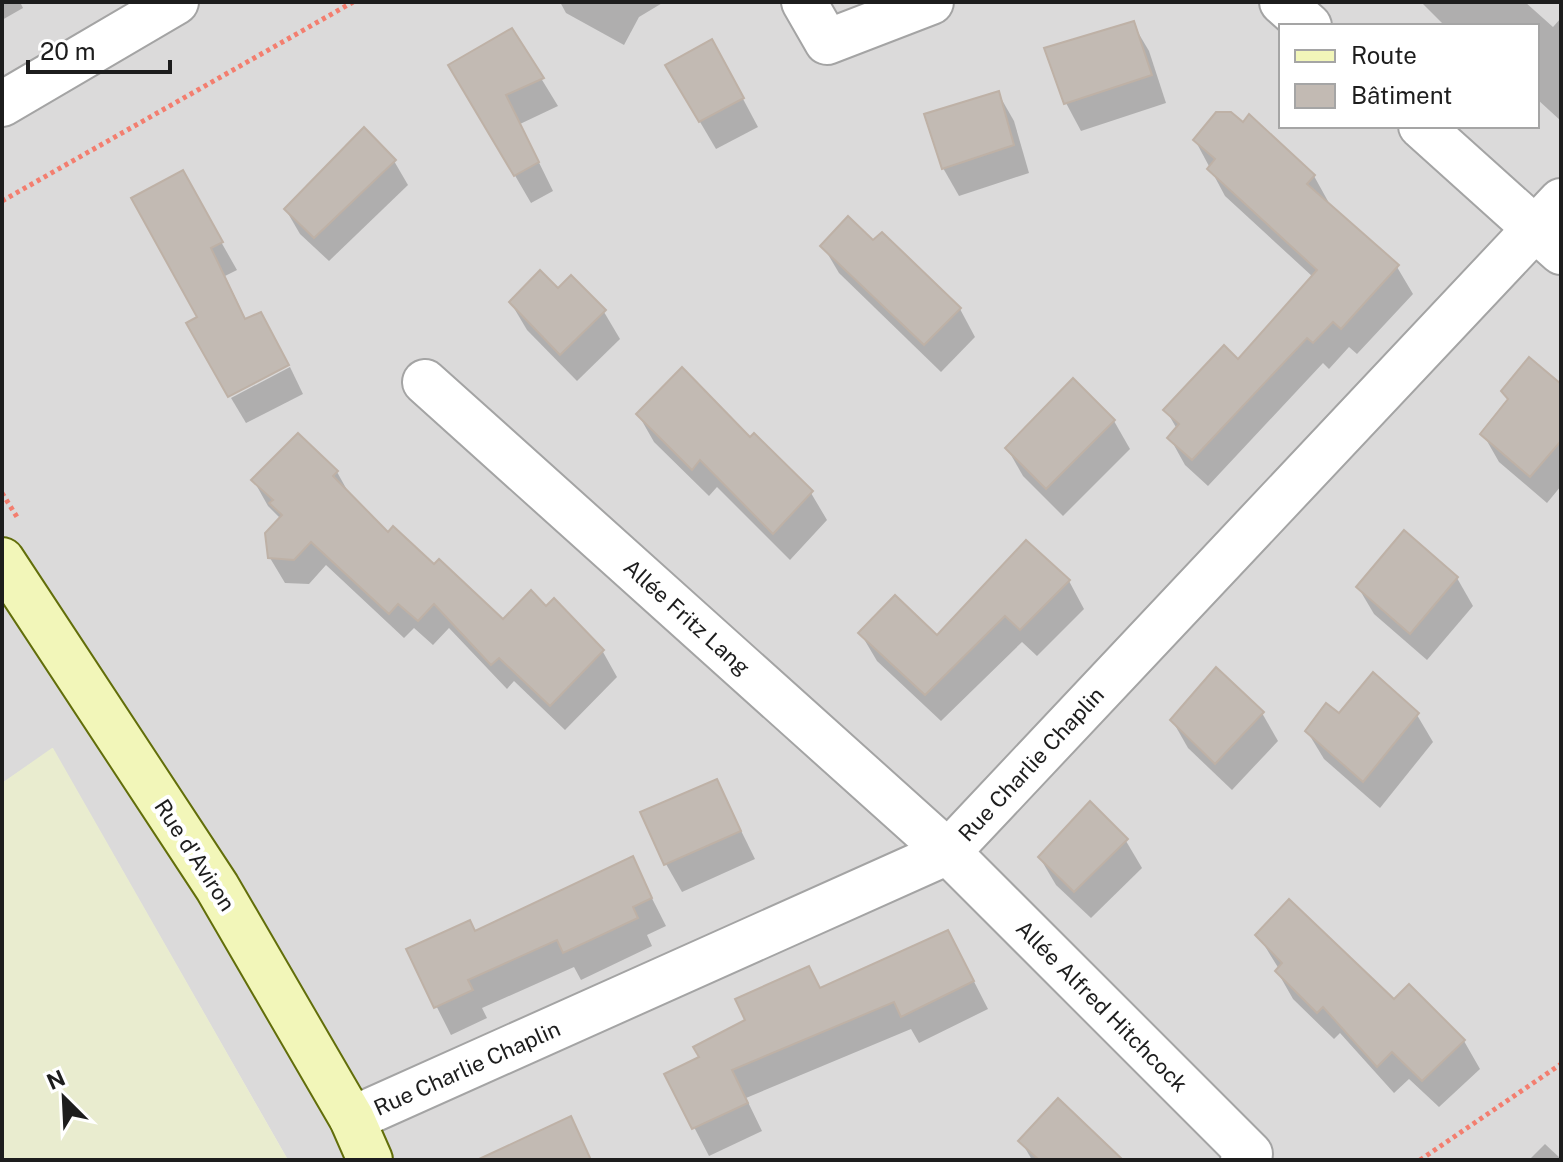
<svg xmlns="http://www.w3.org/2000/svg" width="1563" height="1162" viewBox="0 0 1563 1162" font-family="'Public Sans',sans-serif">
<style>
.residential{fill:#dbdada;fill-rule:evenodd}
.farmland{fill:#e9eccf}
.shadow{fill:#0003}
.building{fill:#c2bab3;stroke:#beb1a6;stroke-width:2}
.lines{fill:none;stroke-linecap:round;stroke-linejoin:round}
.street-casing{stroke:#a4a4a4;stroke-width:48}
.secondary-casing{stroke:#626e0a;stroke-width:48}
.path{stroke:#f37e6f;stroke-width:5;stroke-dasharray:4 4;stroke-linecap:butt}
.street{stroke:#fff;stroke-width:44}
.secondary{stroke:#f2f6b9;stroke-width:44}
.labels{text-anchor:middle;stroke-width:8;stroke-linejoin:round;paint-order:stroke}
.street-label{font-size:22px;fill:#1d1d1d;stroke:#fff}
</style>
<rect width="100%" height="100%" fill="#eeeae3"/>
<!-- residential -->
<path class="residential" d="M2,2h1559v1158h-1273l-235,-411 -51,34zM1281,26h256v100h-256z"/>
<!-- farmland -->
<path class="farmland" d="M52,748h1l235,412h-286v-377z"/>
<!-- shadow -->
<g class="shadow">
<path d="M2,2h18l3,6 -21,12z"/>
<path d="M560,2h104l-25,15 -15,28 -58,-32z"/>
<path d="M1421,2h104l28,25 8,-9v103l-24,-22v-73h-92z"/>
<path d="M1133,24l16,27 17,52 -85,28 -15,-28z"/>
<path d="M512,31l46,75 -38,18 33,67 -22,12 -80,-137z"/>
<path d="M667,66l60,3 31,58 -42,22z"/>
<path d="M998,93l16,28 15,52 -70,23 -16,-28z"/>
<path d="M1195,140l119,36 15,27 -1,2 69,62 16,27 -56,60 -8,-7 -20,22 -6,-6 -115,123 -23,-21 -15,-27 7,-9 -11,-19 72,-49 75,-84 -88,-81z"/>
<path d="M394,161l14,24 -79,76 -29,-27 -14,-24z"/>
<path d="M182,173l55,97 -12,6 21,44 30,22 -76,-24z"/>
<path d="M873,243l87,66 15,28 -34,35 -102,-99 -16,-27z"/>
<path d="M558,291l46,21 16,27 -43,42 -50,-51 -16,-27z"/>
<path d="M290,367l13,27 -57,29 -15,-25z"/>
<path d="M1561,386v100l-14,17 -48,-41 -16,-28 26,-33 -6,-10z"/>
<path d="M638,414l112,26 61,53 16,27 -37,40 -73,-73 -8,9 -55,-54z"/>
<path d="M1114,421l16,28 -67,67 -40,-40 -16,-28z"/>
<path d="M337,472l14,25 37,38 47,32 68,55 43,-13 8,-8 49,51 14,25 -52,53 -51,-49 -7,8 -58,-61 -16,17 -19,-17 -10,10 -78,-73 -17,19 -24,-1 -15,-25 11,-39 -13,-13 -14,-25z"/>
<path d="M1457,578l16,28 -46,54 -53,-46 -16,-27z"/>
<path d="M1069,581l15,28 -47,47 -15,-14 -81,79 -64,-60 -16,-27 76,4z"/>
<path d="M1262,713l16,28 -46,49 -44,-42 -16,-28z"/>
<path d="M1417,715l16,27 -53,66 -56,-49 -17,-28 33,-15z"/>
<path d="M717,782l38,77 -73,33 -16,-28z"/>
<path d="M1126,841l16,27 -51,50 -35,-33 -16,-27z"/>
<path d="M632,859l34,67 -19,9 5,11 -71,34 -7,-13 -92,41 5,10 -36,17 -43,-85 68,-17z"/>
<path d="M1258,935l206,106 16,28 -41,38 -30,-28 -15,14 -54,-60 -6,6 -41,-40 -16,-28 2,-2z"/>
<path d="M963,960l25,49 -69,34 -8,-14 -165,69 16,33 -53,25 -42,-81 35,-17 107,-90 12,22z"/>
<path d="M1021,1141l97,19h-86z"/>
<path d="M1545,1144l16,15v1h-32z"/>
</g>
<!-- building -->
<g class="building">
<path d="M1134,21l18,54 -88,29 -20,-56z"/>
<path d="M512,28l32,50 -38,17 33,67 -25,14 -66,-111z"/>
<path d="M712,39l32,59 -45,24 -34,-57z"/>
<path d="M999,91l15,54 -72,24 -18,-55z"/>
<path d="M1216,112h15l12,10 6,-8 66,61 -8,9 92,81 -58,64 -8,-7 -20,21 -6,-5 -115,122 -25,-22 12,-14 -16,-14 61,-65 14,14 79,-89 -110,-101 8,-10 -22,-19z"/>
<path d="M364,127l32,33 -82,78 -30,-29z"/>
<path d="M183,170l40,72 -12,6 34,71 16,-7 28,53 -61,32 -42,-74 11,-6 -66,-119z"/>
<path d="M848,216l25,24 9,-8 79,76 -37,37 -104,-99z"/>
<path d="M540,270l18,18 13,-13 35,35 -46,45 -51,-53z"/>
<path d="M1529,357l32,27v57l-31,36 -50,-43 28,-35 -7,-8z"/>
<path d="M682,367l68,70 4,-4 59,58 -40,43 -73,-74 -8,10 -56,-56z"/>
<path d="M1073,378l42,42 -69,69 -41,-41z"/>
<path d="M298,433l40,38 -5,5 55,56 5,-6 41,38 5,-5 64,60 28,-29 15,16 8,-8 50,52 -54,56 -51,-48 -8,7 -57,-61 -16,17 -20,-17 -9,10 -78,-72 -17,18 -26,-2 -3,-25 17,-18 -13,-12 4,-3 -22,-20z"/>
<path d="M1404,530l54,47 -48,57 -54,-47z"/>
<path d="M1026,540l44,40 -50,50 -15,-14 -80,79 -67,-62 37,-38 42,40z"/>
<path d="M1216,667l48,45 -49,52 -45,-44z"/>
<path d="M1373,672l46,41 -56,69 -58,-51 21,-28 13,10z"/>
<path d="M717,779l24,52 -77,34 -24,-53z"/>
<path d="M1090,801l38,38 -54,53 -36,-35z"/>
<path d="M633,856l19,42 -19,9 5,11 -75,35 -6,-13 -89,40 5,10 -39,18 -28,-59 64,-29 5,11z"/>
<path d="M1289,899l105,100 15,-15 56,56 -43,41 -30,-29 -15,15 -54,-60 -6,6 -42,-42 7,-8 -27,-28z"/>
<path d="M948,930l26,51 -73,36 -7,-15 -162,68 16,33 -56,26 -28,-55 35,-17 -6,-10 52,-27 -10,-21 74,-33 11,22z"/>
<path d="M1058,1098l65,62h-84l-21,-19z"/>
<path d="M571,1116l20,44h-114z"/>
</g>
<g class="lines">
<defs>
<g id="street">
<path d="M804,2l23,40 104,-40"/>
<path d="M1282,2l27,24"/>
<path d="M2,104l174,-102"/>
<path d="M1421,126l140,126"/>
<path d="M425,382l523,470 302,302 -7,6"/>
<path d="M352,1119l596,-267 613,-651"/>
</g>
<path id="secondary" d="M2,560l215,327 135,232 18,41"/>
</defs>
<!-- street casing -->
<use href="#street" class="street-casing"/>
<!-- secondary casing -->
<use href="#secondary" class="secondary-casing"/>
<!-- path -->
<g class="path">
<path d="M2,201l351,-199"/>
<path d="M2,493l15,24"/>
<path d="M1420,1160l141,-96"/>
</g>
<!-- street -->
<use href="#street" class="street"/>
<!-- secondary -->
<use href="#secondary" class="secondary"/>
</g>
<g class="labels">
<!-- street labels -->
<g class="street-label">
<text transform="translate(687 617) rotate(42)" y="8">Allée Fritz Lang</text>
<text transform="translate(1031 764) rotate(-47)" y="8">Rue Charlie Chaplin</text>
<text transform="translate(195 855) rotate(57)" y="8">Rue d'Aviron</text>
<text transform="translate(1102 1006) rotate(45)" y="8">Allée Alfred Hitchcock</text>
<text transform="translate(467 1068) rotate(-24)" y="8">Rue Charlie Chaplin</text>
</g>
</g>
<!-- border -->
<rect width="1563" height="1162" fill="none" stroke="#1d1d1d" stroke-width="8"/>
<!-- legend -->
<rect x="1279" y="24" width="260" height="104" fill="#ffffff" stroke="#a5a5a5" stroke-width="2"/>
<rect x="1295" y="50" width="40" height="12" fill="#f2f6b9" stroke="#a5a5a5" stroke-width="2"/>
<text x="1351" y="64" font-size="24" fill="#1d1d1d">Route</text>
<rect x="1295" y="84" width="40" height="24" fill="#c2bab3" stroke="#a5a5a5" stroke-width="2"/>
<text x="1351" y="104" font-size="24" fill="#1d1d1d">Bâtiment</text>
<!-- north arrow -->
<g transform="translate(64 1098) rotate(336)" stroke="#ffffff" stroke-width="6" paint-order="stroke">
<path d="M0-6L14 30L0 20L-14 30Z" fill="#1d1d1d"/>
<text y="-12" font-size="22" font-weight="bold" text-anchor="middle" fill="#1d1d1d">N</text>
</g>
<!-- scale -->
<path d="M28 60v12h142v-12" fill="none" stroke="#1d1d1d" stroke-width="4"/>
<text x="40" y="60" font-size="24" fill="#1d1d1d" stroke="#ffffff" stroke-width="6" paint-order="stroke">20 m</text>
</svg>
